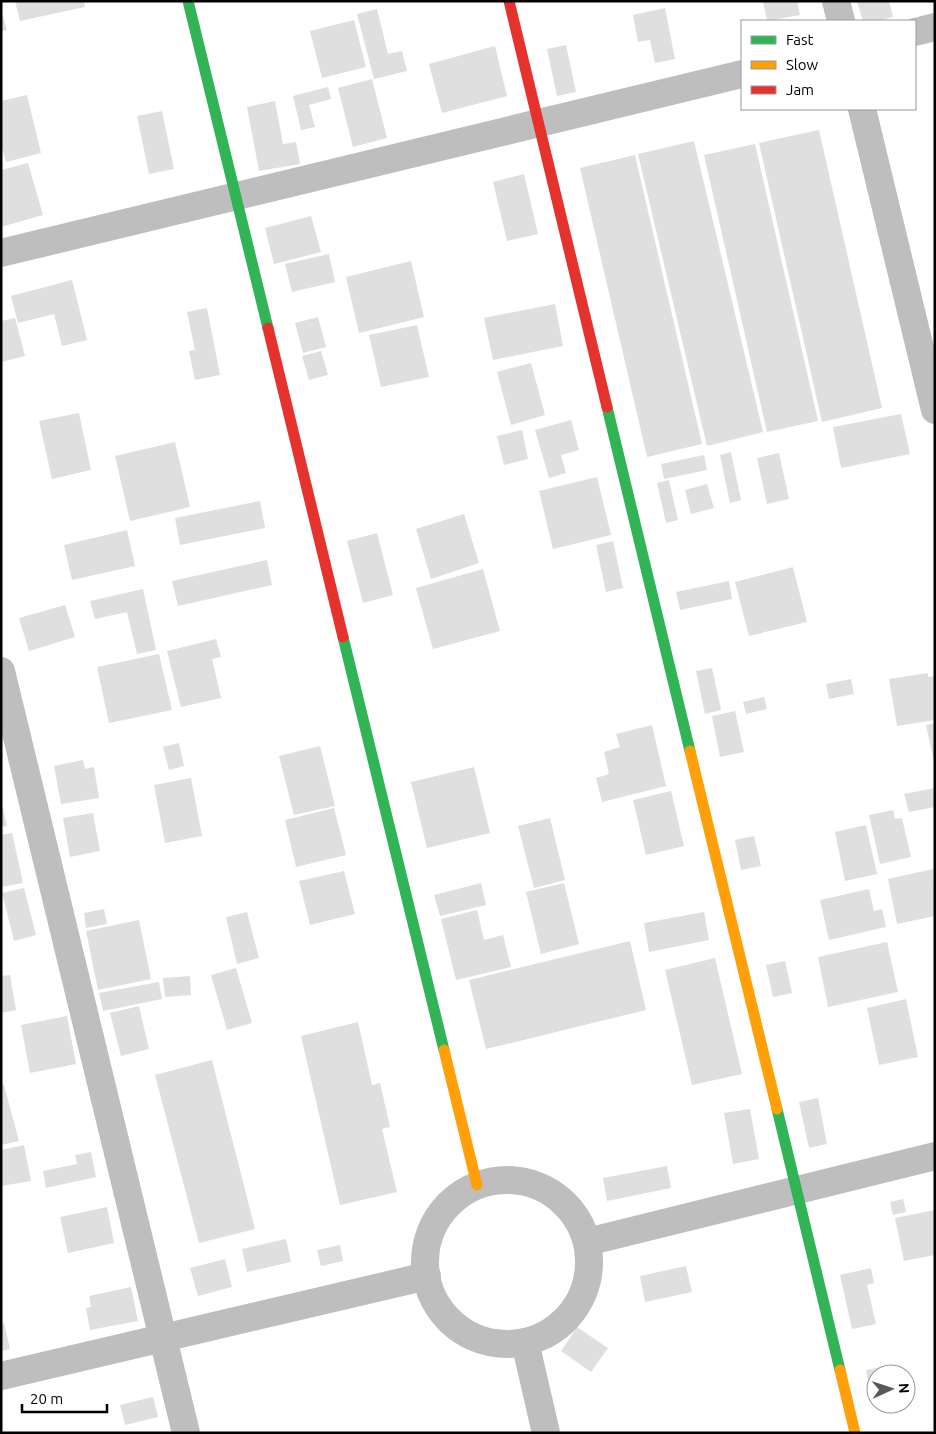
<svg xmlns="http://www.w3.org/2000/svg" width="936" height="1434" viewBox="0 0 936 1434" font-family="Ubuntu,sans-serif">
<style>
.building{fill:#dfdfdf}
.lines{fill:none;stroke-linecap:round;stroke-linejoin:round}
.street{stroke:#bebebe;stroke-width:28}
.fast{stroke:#30b455;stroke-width:11}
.slow{stroke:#ff9f0a;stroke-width:11}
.jam{stroke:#e5322d;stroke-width:11}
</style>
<rect width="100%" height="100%" fill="#fff"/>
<!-- building -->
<g class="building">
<path d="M15,1h69l1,6 -65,14z"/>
<path d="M763,1h34l3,14 -33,6z"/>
<path d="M857,1h32l4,16 -15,4h-15z"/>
<path d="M665,8l10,51 -20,4 -5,-23 -12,2 -5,-27z"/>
<path d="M377,9l11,45 14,-3 5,20 -33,8 -17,-65z"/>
<path d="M1,10l6,20 -6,1z"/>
<path d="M354,20l12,47 -44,11 -12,-47z"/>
<path d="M566,45l10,47 -19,4 -10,-47z"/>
<path d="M495,46l12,50 -65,17 -13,-49z"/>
<path d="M372,79l15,59 -34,9 -15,-59z"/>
<path d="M328,87l3,12 -22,6 6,22 -14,3 -8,-34z"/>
<path d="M27,95l14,58 -35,9 -5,-19v-42z"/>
<path d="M275,101l8,43 13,-2 4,22 -41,7 -12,-64z"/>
<path d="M162,111l12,58 -25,5 -12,-58z"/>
<path d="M819,130l63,278 -60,14 -63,-279z"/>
<path d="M694,141l69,291 -56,14 -69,-292z"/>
<path d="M755,144l63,277 -51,11 -63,-277z"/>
<path d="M635,155l67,289 -55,13 -67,-289z"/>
<path d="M28,163l15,52 -42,12v-57z"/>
<path d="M524,174l14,60 -31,7 -14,-59z"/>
<path d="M311,216l10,36 -47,12 -9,-36z"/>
<path d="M329,254l6,28 -43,10 -7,-28z"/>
<path d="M411,261l13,56 -65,16 -13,-56z"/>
<path d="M72,280l15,60 -25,6 -8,-32 -36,9 -7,-27z"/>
<path d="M555,304l8,42 -70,14 -9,-42z"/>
<path d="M207,308l13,67 -25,5 -6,-29 6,-1 -8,-38z"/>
<path d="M318,317l8,30 -23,6 -8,-30z"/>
<path d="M15,318l10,38 -24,6v-41z"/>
<path d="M417,325l12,52 -48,10 -12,-52z"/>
<path d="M321,351l7,24 -19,5 -7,-24z"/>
<path d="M531,363l14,52 -34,10 -14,-53z"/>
<path d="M79,413l12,57 -39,9 -13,-58z"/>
<path d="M901,414l9,40 -69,14 -8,-41z"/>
<path d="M571,420l8,30 -18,5 5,18 -17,5 -14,-48z"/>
<path d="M522,430l6,29 -24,6 -7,-29z"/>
<path d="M175,442l15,65 -60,14 -15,-65z"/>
<path d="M731,452l10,48 -11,3 -10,-48z"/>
<path d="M779,453l10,46 -22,5 -10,-46z"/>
<path d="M704,455l3,15 -43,9 -3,-15z"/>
<path d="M597,477l14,58 -58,14 -14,-58z"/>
<path d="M669,480l9,40 -12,3 -9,-40z"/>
<path d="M707,484l7,24 -23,6 -6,-24z"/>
<path d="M260,501l5,27 -85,17 -5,-27z"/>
<path d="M464,514l15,49 -48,16 -15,-50z"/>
<path d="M127,530l8,36 -63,14 -8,-35z"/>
<path d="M377,533l16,62 -30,8 -16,-62z"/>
<path d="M613,541l10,47 -17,4 -10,-47z"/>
<path d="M267,560l5,25 -94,21 -6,-25z"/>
<path d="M793,567l14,55 -58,14 -14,-54z"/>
<path d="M483,569l17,62 -67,18 -17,-61z"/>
<path d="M729,581l3,18 -52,11 -4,-18z"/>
<path d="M143,589l13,61 -19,4 -10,-42 -32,7 -5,-18z"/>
<path d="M65,605l10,32 -46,14 -10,-33z"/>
<path d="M216,639l5,18 -9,2 9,39 -40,9 -14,-56z"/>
<path d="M159,654l13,56 -63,13 -12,-56z"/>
<path d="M712,668l9,42 -16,4 -9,-43z"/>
<path d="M928,673v4l7,-1v44l-38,6 -8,-47z"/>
<path d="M851,679l3,15 -25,5 -3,-15z"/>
<path d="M764,697l3,12 -21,5 -3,-12z"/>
<path d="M735,711l9,41 -24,5 -8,-41z"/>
<path d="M935,723v39h-1l-8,-37z"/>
<path d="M652,725l14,61 -64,16 -6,-24 13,-4 -5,-22 16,-5 -4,-13z"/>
<path d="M179,743l5,23 -15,4 -6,-23z"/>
<path d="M320,746l15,60 -41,9 -15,-59z"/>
<path d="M83,760l2,9 9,-2 5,31 -38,6 -7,-38z"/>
<path d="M474,767l16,66 -63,15 -16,-66z"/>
<path d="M191,778l11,58 -37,7 -11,-58z"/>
<path d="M935,788v19l-26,5 -5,-18z"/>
<path d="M671,791l13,55 -38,9 -13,-55z"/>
<path d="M1,800l6,26 -6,1z"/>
<path d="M334,808l12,47 -50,12 -11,-47z"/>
<path d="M893,810l2,9 7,-1 9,39 -31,7 -11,-49z"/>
<path d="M93,813l7,38 -30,6 -7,-39z"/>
<path d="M550,818l15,62 -31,8 -16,-62z"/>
<path d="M866,825l11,49 -32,7 -10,-49z"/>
<path d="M12,833l11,50 -22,4v-52z"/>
<path d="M754,836l7,30 -20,4 -6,-30z"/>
<path d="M933,869l2,47 -38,8 -9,-45z"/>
<path d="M344,871l11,43 -45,11 -11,-44z"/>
<path d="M481,883l5,22 -46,11 -6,-21z"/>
<path d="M564,883l15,61 -38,10 -15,-62z"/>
<path d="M24,888l12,47 -22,6 -12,-48z"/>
<path d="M869,889l5,22 8,-2 4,18 -57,13 -9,-40z"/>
<path d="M104,909l3,15 -21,4 -2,-15z"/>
<path d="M477,910l7,30 19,-5 8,32 -55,13 -15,-61z"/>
<path d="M247,912l12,46 -22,6 -11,-47z"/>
<path d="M704,912l5,28 -60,12 -5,-29z"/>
<path d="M139,920l12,59 -53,11 -12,-59z"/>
<path d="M630,941l16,69 -160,39 -17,-69z"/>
<path d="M887,942l11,50 -70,15 -10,-50z"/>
<path d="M715,958l27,116 -50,11 -27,-115z"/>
<path d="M785,961l7,32 -19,4 -7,-32z"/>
<path d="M236,968l16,55 -25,7 -16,-55z"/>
<path d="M10,975l6,35 -15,3v-37z"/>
<path d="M190,976l1,19 -26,2 -2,-19z"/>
<path d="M159,982l3,17 -59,12 -4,-18z"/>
<path d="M906,999l12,58 -39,8 -12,-57z"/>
<path d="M139,1006l10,43 -28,7 -11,-43z"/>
<path d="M67,1016l9,48 -46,9 -9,-48z"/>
<path d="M358,1022l14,63 8,-2 10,44 -8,2 15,63 -57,13 -39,-169z"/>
<path d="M212,1060l43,169 -56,14 -44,-168z"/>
<path d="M4,1085l15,56 -18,4v-59z"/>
<path d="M818,1098l9,46 -18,4 -10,-46z"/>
<path d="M750,1109l9,50 -26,5 -9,-51z"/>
<path d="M24,1145l7,36 -30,5v-36z"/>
<path d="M91,1152l5,25 -50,11 -3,-17 34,-7 -2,-9z"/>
<path d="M667,1166l4,22 -64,13 -4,-23z"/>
<path d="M903,1199l3,13 -13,3 -3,-13z"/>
<path d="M107,1207l7,36 -46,10 -8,-36z"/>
<path d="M935,1210v45l-31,6 -9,-43z"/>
<path d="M286,1239l5,23 -44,10 -5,-23z"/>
<path d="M340,1245l3,16 -22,5 -4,-16z"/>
<path d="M225,1259l7,28 -34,9 -8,-28z"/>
<path d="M686,1266l6,26 -47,10 -5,-26z"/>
<path d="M871,1268l3,15 -7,2 9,39 -24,5 -12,-54z"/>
<path d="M131,1287l7,34 -48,9 -4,-22 5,-1 -2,-11z"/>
<path d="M4,1323l6,26 -9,2v-27z"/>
<path d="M577,1327l31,21 -17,24 -30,-21z"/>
<path d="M881,1367l1,7h-6v24l-4,1 -6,-29z"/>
<path d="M153,1397l5,20 -33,8 -5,-20z"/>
</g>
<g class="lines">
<!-- street -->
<g class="street">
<path d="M836,1l5,20"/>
<path d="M915,32l20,-5"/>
<path d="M862,109l73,301"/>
<path d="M1,253l741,-179"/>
<path d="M1,671l185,762"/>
<circle cx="507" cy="1262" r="82"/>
<path d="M587,1242l348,-86"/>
<path d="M525,1342l21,91"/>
<path d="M1,1376l426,-100"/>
</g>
<!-- fast -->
<g class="fast">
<path d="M188,1l80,327"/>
<path d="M607,407l83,344"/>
<path d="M343,637l101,413"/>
<path d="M777,1109l63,261"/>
</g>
<!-- slow -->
<g class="slow">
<path d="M690,751l87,358"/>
<path d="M444,1050l33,135"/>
<path d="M840,1370l15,63"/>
</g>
<!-- jam -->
<g class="jam">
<path d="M509,1l98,406"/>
<path d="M268,328l75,309"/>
</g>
</g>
<!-- border -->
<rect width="936" height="1434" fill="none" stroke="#000000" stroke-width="5"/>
<!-- legend -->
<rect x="741" y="20" width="175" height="90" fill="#ffffff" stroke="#999999"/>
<rect x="751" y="36" width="25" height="8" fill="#30b455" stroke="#999999"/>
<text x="786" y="45" font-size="15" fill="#000000">Fast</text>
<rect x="751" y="61" width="25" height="8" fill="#ff9f0a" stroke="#999999"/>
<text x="786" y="70" font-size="15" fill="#000000">Slow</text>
<rect x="751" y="86" width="25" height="8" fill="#e5322d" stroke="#999999"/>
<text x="786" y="95" font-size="15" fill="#000000">Jam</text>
<!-- north arrow -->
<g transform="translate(891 1389) rotate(87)"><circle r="24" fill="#ffffff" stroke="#999999"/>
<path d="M0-4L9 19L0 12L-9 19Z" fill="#595959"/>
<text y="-8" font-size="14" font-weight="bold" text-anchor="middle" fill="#000000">N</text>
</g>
<!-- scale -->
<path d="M22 1404v8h85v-8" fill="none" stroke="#000000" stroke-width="2.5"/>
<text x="30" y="1404" font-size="15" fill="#000000" stroke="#ffffff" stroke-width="4" paint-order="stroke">20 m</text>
</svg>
